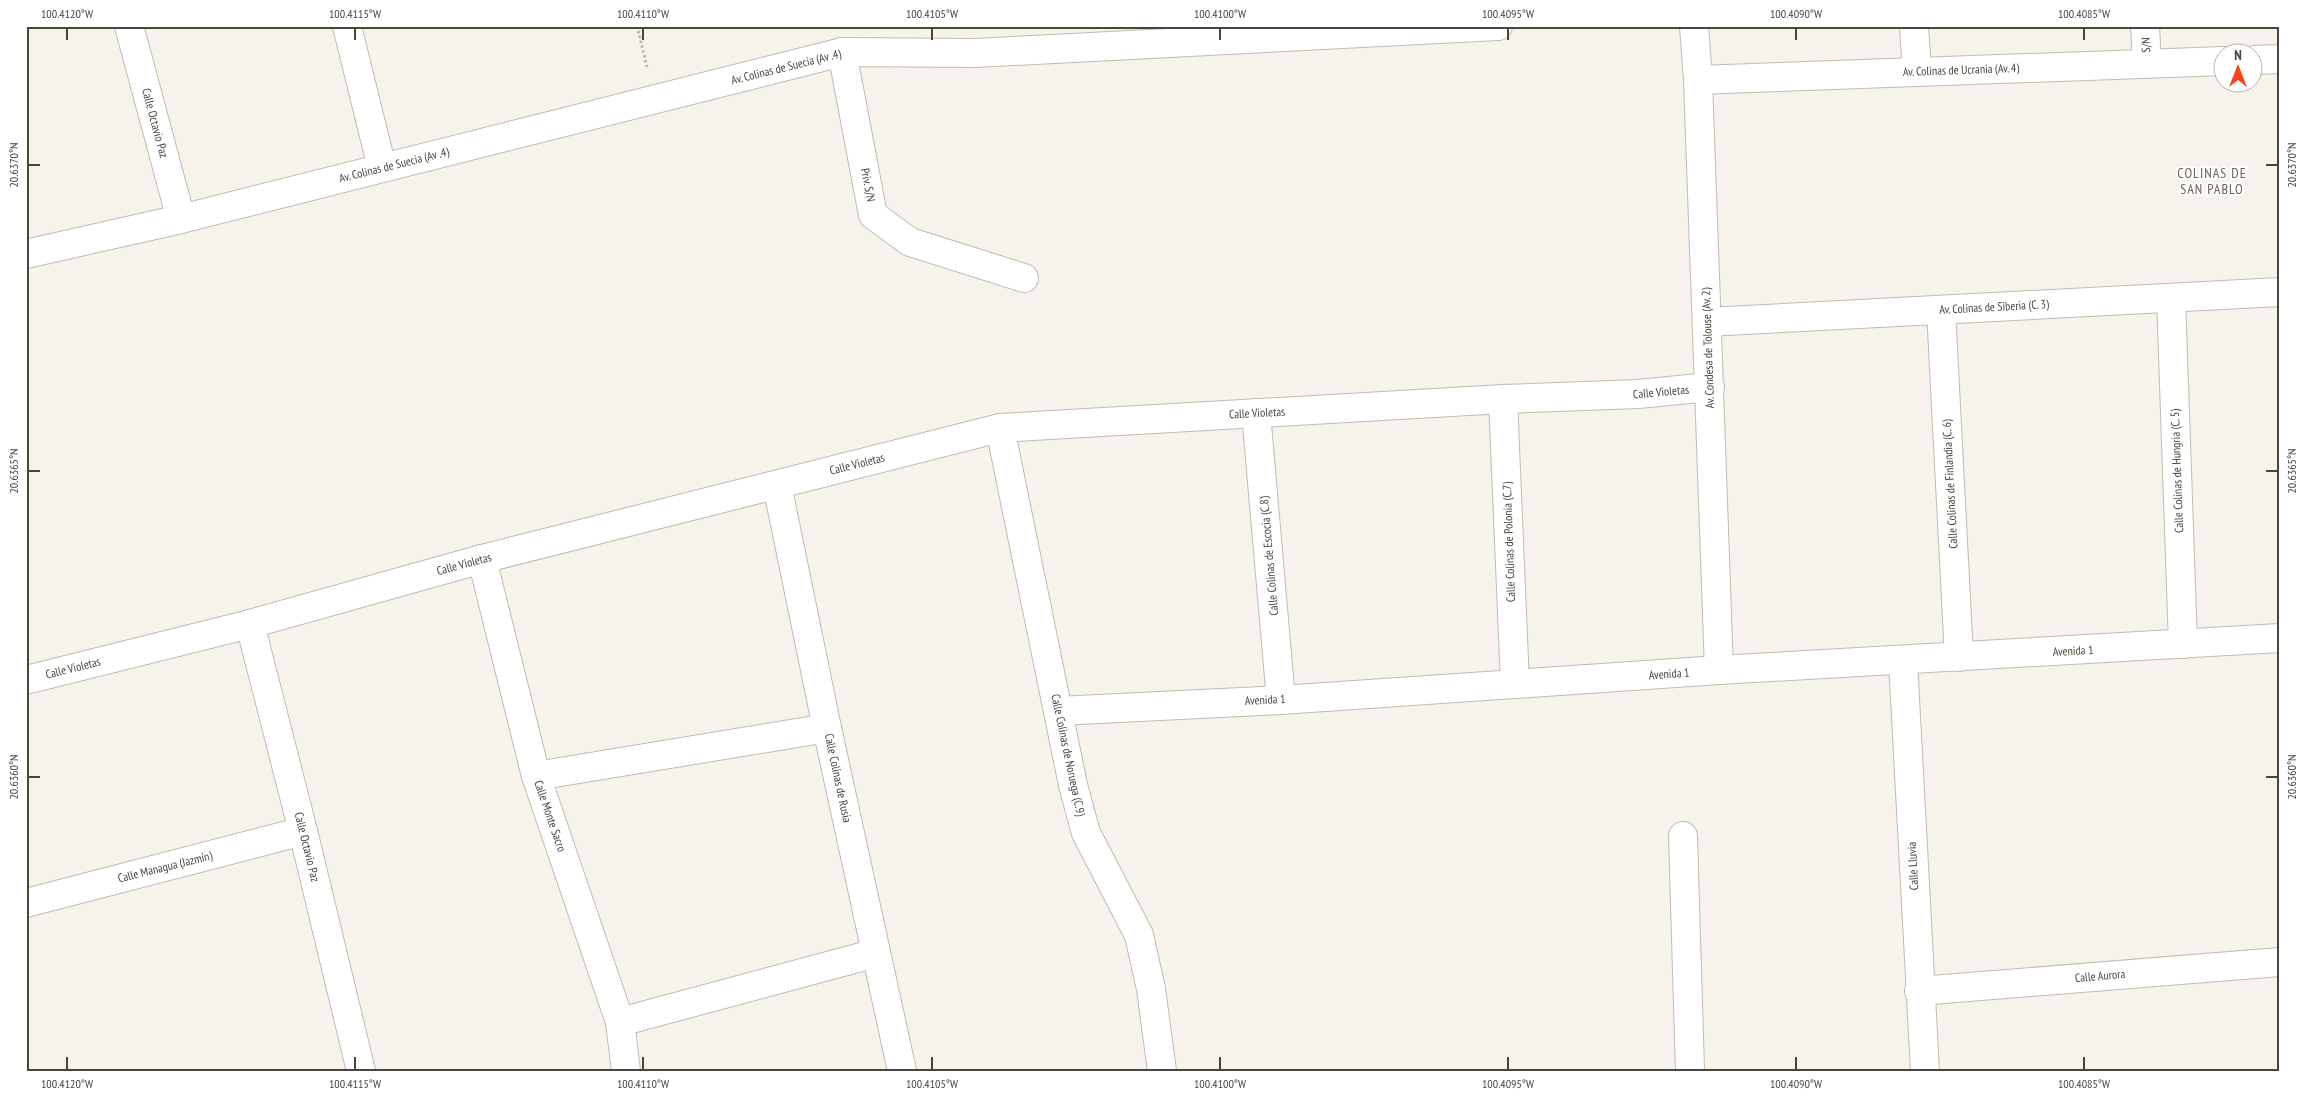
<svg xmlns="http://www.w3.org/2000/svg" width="2306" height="1097" viewBox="0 0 2306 1097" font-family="'PT Sans Narrow',sans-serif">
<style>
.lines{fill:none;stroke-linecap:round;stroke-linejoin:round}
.minor-casing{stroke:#c2bbae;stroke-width:30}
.path{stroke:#c4b79f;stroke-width:3;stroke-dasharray:2.5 2.5;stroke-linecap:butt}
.minor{stroke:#fff;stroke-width:28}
.ticks{fill:none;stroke:#4b4439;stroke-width:2}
.labels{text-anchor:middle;stroke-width:4;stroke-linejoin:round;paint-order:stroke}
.street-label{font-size:12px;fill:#4b4439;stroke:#fff}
.neighbourhood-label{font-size:14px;letter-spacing:1px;fill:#6e6250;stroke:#fff}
.neatline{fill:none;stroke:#4b4439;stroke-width:2}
.ticks-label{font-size:12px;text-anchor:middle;fill:#4b4439}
</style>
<rect width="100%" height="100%" fill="#f6f3ec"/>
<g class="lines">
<defs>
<g id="minor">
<path d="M129,26l52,193"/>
<path d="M347,26l35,142"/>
<path d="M1694,26l4,54 21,590"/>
<path d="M1914,26l3,46"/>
<path d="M2145,26l2,38"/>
<path d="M842,52l31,163 37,27 114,36"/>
<path d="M2254,60l26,-1"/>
<path d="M1698,80l526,-19"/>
<path d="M26,254l155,-35 661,-167 133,1 523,-27"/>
<path d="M2171,298l12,346"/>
<path d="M1941,310l18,347"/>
<path d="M1707,322l573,-30"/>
<path d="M1503,399l12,285"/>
<path d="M1256,413l25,287"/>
<path d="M1000,428l73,357 13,48 53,102 12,54 11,82"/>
<path d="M777,485l50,243 75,343"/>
<path d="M482,559l54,217 84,246 6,49"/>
<path d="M250,624l53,207 58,240"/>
<path d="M1903,661l22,410"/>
<path d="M26,680l224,-56 232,-65 518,-131 503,-29 135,-5 72,-7"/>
<path d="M1058,711l223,-11 438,-30 561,-32"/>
<path d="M536,776l291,-48"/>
<path d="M1683,836l7,235"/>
<path d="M26,903l277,-72"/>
<path d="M1919,991l361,-29"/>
<path d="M620,1022l256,-69"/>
</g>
</defs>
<!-- minor casing -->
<use href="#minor" class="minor-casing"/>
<!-- path -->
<path class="path" d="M637,26l10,41"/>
<!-- minor -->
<use href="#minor" class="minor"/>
</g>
<!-- ticks -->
<path class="ticks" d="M67,28v12M355,28v12M643,28v12M932,28v12M1220,28v12M1508,28v12M1796,28v12M2084,28v12M28,165h12M2266,165h12M28,471h12M2266,471h12M28,777h12M2266,777h12M67,1057v13M355,1057v13M643,1057v13M932,1057v13M1220,1057v13M1508,1057v13M1796,1057v13M2084,1057v13"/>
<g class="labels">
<!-- street labels -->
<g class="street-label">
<text transform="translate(2146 45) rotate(-92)" y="4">S/N</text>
<text transform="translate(786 67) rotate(-14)" y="4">Av. Colinas de Suecia (Av .4)</text>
<text transform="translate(1961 70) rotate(-2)" y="4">Av. Colinas de Ucrania (Av. 4)</text>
<text transform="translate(155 123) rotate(75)" y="4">Calle Octavio Paz</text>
<text transform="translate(394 165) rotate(-14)" y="4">Av. Colinas de Suecia (Av .4)</text>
<text transform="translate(868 185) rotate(79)" y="4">Priv. S/N</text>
<text transform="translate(1994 307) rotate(-3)" y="4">Av. Colinas de Siberia (C. 3)</text>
<text transform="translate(1708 348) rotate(-92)" y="4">Av. Condesa de Tolouse (Av. 2)</text>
<text transform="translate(1661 392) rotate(-5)" y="4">Calle Violetas</text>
<text transform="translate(1257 413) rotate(-3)" y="4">Calle Violetas</text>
<text transform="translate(857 464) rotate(-14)" y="4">Calle Violetas</text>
<text transform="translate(2177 471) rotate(-92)" y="4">Calle Colinas de Hungria (C. 5)</text>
<text transform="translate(1950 484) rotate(-93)" y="4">Calle Colinas de Finlandia (C. 6)</text>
<text transform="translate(1509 542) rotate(-92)" y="4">Calle Colinas de Polonia (C.7)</text>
<text transform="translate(1269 556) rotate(-95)" y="4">Calle Colinas de Escocia (C.8)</text>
<text transform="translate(464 564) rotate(-15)" y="4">Calle Violetas</text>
<text transform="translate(2073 651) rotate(-3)" y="4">Avenida 1</text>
<text transform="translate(73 668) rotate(-14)" y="4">Calle Violetas</text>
<text transform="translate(1669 674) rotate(-4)" y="4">Avenida 1</text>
<text transform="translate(1265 700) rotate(-3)" y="4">Avenida 1</text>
<text transform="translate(1068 755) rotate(78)" y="4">Calle Colinas de Noruega (C.9)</text>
<text transform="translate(838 778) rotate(78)" y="4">Calle Colinas de Rusia</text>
<text transform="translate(550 816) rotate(71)" y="4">Calle Monte Sacro</text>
<text transform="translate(307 847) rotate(76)" y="4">Calle Octavio Paz</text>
<text transform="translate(1913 866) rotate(-93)" y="4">Calle Lluvia</text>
<text transform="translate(165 867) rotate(-14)" y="4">Calle Managua (Jazmín)</text>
<text transform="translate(2100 976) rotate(-5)" y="4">Calle Aurora</text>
</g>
<!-- neighbourhood labels -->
<g class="neighbourhood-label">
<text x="2212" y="178">COLINAS DE<tspan x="2212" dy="16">SAN PABLO</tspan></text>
</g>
</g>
<!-- border -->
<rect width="2306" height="1097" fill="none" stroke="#ffffff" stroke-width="55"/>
<!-- north arrow -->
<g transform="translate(2238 68)"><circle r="24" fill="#ffffff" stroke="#b7b4b0"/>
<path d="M0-4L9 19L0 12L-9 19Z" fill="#fc3f1d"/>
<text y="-8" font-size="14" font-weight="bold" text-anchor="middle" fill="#4b4439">N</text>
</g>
<rect x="28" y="28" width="2250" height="1042" class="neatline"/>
<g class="ticks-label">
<text x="67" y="18">100.4120°W</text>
<text x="355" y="18">100.4115°W</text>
<text x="643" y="18">100.4110°W</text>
<text x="932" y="18">100.4105°W</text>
<text x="1220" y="18">100.4100°W</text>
<text x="1508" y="18">100.4095°W</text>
<text x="1796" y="18">100.4090°W</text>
<text x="2084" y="18">100.4085°W</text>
<text transform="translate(14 165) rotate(-90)" y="4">20.6370°N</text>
<text transform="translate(2292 165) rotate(-90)" y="4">20.6370°N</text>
<text transform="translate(14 471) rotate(-90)" y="4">20.6365°N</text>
<text transform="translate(2292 471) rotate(-90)" y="4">20.6365°N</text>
<text transform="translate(14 777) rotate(-90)" y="4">20.6360°N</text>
<text transform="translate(2292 777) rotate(-90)" y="4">20.6360°N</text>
<text x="67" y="1088">100.4120°W</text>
<text x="355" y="1088">100.4115°W</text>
<text x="643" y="1088">100.4110°W</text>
<text x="932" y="1088">100.4105°W</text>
<text x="1220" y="1088">100.4100°W</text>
<text x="1508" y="1088">100.4095°W</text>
<text x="1796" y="1088">100.4090°W</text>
<text x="2084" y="1088">100.4085°W</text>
</g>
</svg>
